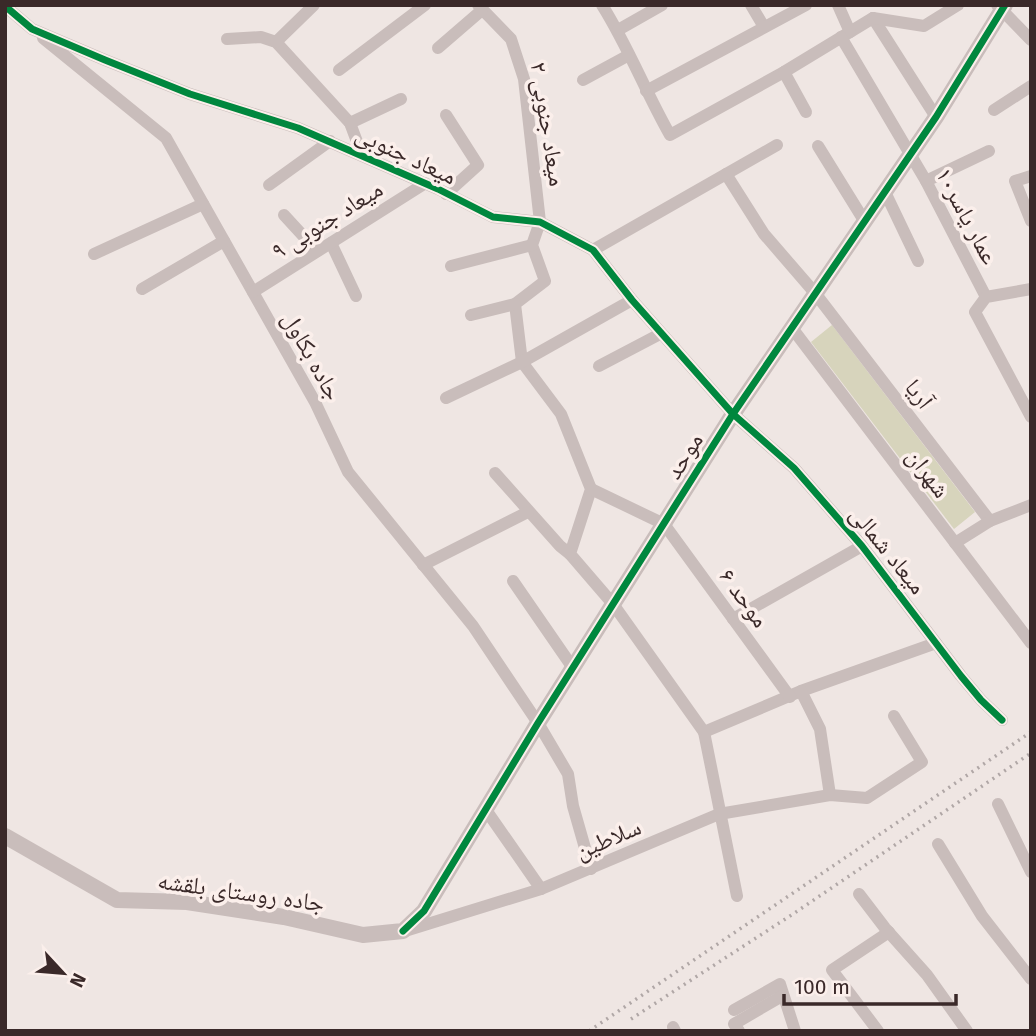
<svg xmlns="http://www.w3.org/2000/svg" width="1036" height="1036" viewBox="0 0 1036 1036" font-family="'Fira Sans','Noto Naskh Arabic',sans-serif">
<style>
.green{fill:#d7d4bc}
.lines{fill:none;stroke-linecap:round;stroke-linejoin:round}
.minor{stroke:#c9bdbb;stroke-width:12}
.tertiary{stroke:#c9bdbb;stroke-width:16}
.rail{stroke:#b0a7a6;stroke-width:3.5;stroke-dasharray:2 5;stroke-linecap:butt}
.cycleway-casing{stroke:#fbefeb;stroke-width:11}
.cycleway{stroke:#00873e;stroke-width:7}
.labels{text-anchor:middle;stroke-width:7;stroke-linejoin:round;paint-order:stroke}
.street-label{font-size:24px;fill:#3a2929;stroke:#fbefeb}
</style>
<rect width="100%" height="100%" fill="#efe6e3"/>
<!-- green -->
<path class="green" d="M832,325l143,187 -21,17 -143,-187z"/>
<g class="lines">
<!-- minor -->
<g class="minor">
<path d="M478,5l33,34 13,40 16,143 -8,23 13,36 -30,23 7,58 39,52 30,75 -21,65 43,50 91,128 97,-41 135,-48"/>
<path d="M602,5c26,41 44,88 68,130l114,-63 89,-54"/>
<path d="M751,5l13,22"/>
<path d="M838,5l12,27"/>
<path d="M997,5l34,35"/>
<path d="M5,6l27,23 73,31 85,34 108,34 140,61 55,28 47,5 53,28 39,50 101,114 61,54 68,78 99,130 20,24 21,20"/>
<path d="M873,18l63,99"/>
<path d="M873,18l51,8 34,-21"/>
<path d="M618,30l44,-25"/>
<path d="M841,37l85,144 60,116"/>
<path d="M43,38l123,100 149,264 33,70 125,154 65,97 30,51 5,32 18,63"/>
<path d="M227,39l34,-2 15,5 74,81 12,32"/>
<path d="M276,42l38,-37"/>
<path d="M438,48l44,-38"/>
<path d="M339,70l86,-65"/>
<path d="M784,72l22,40"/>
<path d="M583,80l46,-25"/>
<path d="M646,91l160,-86"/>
<path d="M994,110l37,-24"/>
<path d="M446,115l32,50 -32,29"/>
<path d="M350,123l51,-24"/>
<path d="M818,146l47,76"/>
<path d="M726,174l38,60 51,59 175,228"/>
<path d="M1031,176l-16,5 16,40"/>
<path d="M926,181l63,-30"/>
<path d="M269,185l61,-44"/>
<path d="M885,192l33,69"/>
<path d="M284,215l33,36"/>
<path d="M331,243l25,53"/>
<path d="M593,250l184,-105"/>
<path d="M94,254l109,-50"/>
<path d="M451,266l81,-21"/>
<path d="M142,289l82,-48"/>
<path d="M1031,289l-45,8 -11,15 56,105"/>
<path d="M253,292l171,-108"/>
<path d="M471,315l44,-11"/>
<path d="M792,328l239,315"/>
<path d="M599,366l61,-32"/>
<path d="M446,398l76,-36 110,-62"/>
<path d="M495,473l65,73 10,8"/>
<path d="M591,489l73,35 126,173"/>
<path d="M955,543l35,-22 41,-16"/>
<path d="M423,565l105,-53"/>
<path d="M513,581l60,87"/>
<path d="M733,619l129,-73"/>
<path d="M801,691l19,38 10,66"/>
<path d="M704,732l33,164"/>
<path d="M998,804l33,68"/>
<path d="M486,810l55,79"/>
<path d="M938,844l44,72 49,63"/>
<path d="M859,894l26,34 42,47 40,56"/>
<path d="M405,931l136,-42 178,-75 111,-19 37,3 55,-36 -28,-46"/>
<path d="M734,1010l46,-26 15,47"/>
<path d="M673,1027l2,4"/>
<path d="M739,1031l-5,-7 48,-28"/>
<path d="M878,1031l-46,-61 57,-38"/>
</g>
<!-- tertiary -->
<path class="tertiary" d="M5,836l112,64 70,2 97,15 79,18 40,-4 21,-20 114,-188 195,-309 203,-297 69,-112"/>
<!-- rail -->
<g class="rail">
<path d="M631,1019l162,-105 238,-161"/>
<path d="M589,1031l442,-299"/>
</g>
<defs>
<g id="cycleway">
<path d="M5,6l27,23 73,31 85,34 108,34 140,61 55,28 47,5 53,28 39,50 101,114 61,54 68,78 99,130 20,24 21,20"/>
<path d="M403,931l21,-20 114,-188 195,-309 203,-297 69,-112"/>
</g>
</defs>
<!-- cycleway casing -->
<use href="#cycleway" class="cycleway-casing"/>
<!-- cycleway -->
<use href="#cycleway" class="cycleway"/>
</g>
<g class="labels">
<!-- street labels -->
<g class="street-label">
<text transform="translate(548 124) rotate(81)" y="8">میعاد جنوبی ۲</text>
<text transform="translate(406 155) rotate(25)" y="8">میعاد جنوبی</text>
<text transform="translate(967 216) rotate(62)" y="8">عمار یاسر۱۰</text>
<text transform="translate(327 220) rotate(-32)" y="8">میعاد جنوبی ۹</text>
<text transform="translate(312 356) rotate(61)" y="8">جاده بکاول</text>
<text transform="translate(919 394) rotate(53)" y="8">آریا</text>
<text transform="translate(684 456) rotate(-58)" y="8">موحد</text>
<text transform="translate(928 473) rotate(53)" y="8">شهران</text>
<text transform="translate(888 550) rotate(51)" y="8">میعاد شمالی</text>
<text transform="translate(744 598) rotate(54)" y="8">موحد ۶</text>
<text transform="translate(608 839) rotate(-23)" y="8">سلاطین</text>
<text transform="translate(241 892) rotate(8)" y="8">جاده روستای بلقشه</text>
</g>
</g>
<!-- border -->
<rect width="1036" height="1036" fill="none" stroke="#3a2929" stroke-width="14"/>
<!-- north arrow -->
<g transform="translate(63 973) rotate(116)" stroke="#fbefeb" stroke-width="5" paint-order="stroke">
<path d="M0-5L12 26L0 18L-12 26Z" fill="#3a2929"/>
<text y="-10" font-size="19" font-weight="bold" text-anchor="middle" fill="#3a2929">N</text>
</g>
<!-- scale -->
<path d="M784 994v10h172v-10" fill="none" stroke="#3a2929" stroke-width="3.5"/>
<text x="794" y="994" font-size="21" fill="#3a2929" stroke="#fbefeb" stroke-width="5" paint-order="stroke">100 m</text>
</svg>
